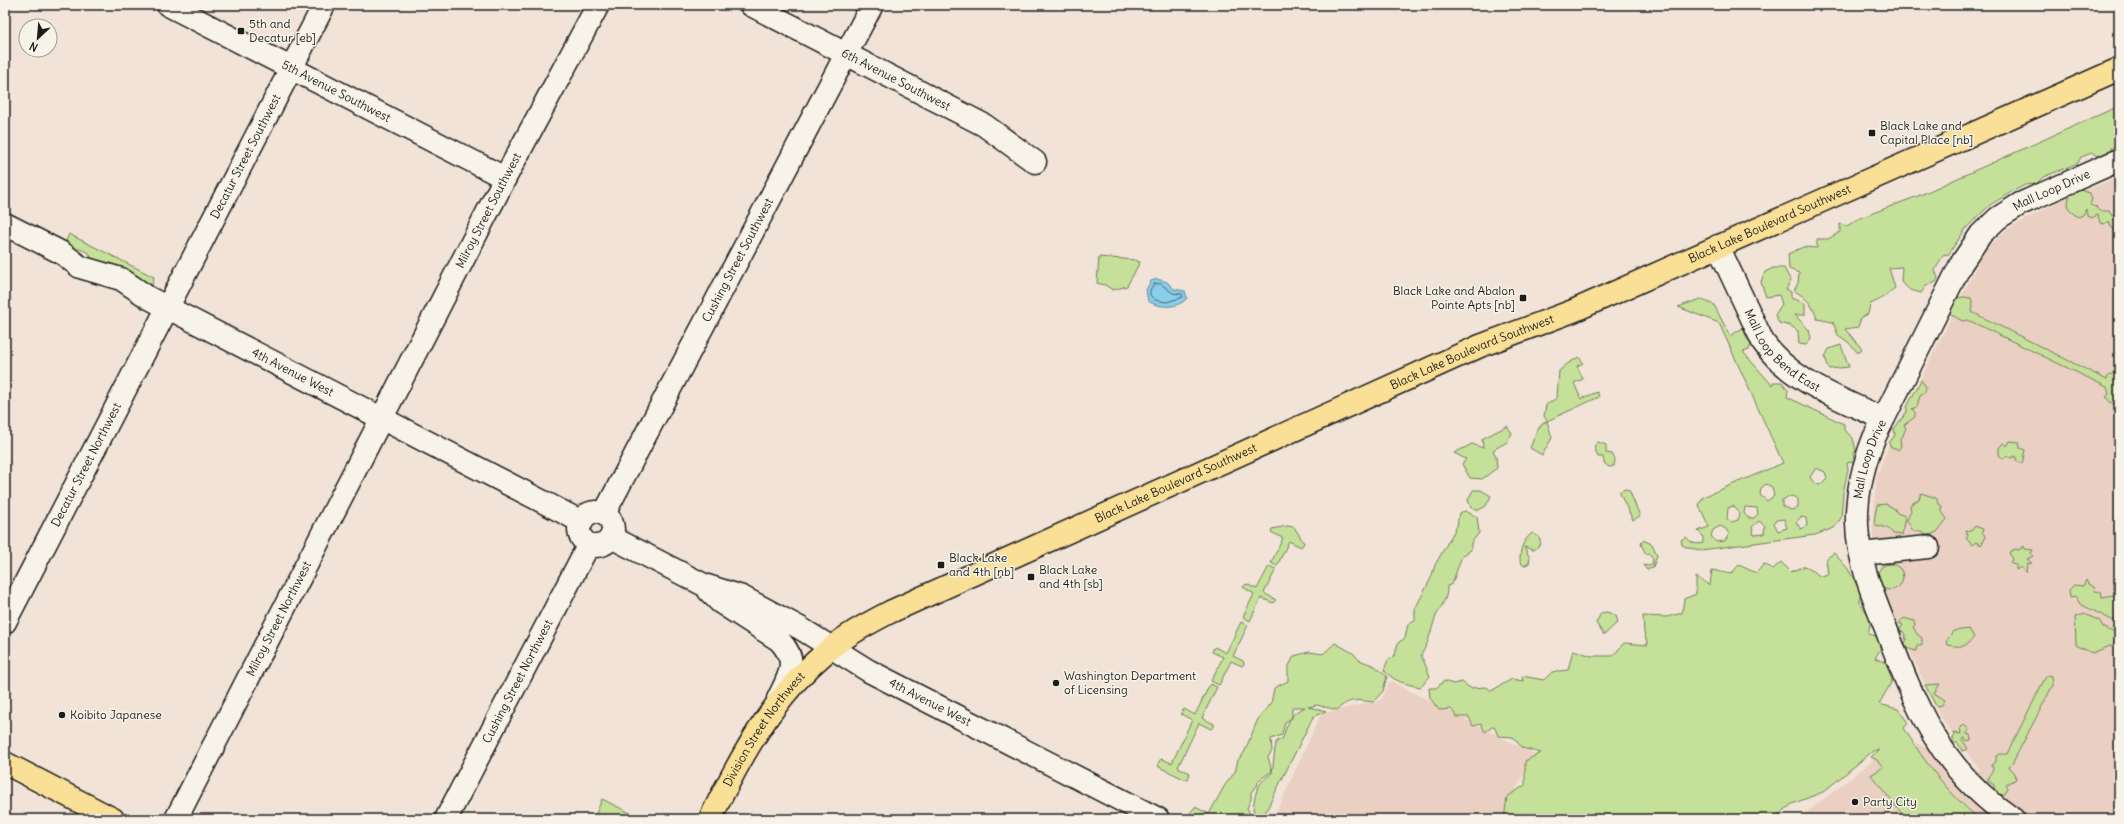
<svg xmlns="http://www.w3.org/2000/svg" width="2124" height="824" viewBox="0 0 2124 824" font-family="Delius,sans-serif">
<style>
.built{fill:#ead0c2}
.green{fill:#c5e199;stroke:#707e5a;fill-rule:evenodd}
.water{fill:#89ceea;stroke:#5d8798}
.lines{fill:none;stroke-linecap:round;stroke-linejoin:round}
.shore{stroke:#48636e;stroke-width:1}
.street-casing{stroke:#1c1c1c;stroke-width:25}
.secondary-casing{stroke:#1c1c1c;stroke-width:25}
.primary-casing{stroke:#1c1c1c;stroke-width:25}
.street{stroke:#f7f3e8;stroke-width:22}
.secondary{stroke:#f7f3e8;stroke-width:22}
.primary{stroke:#fadf96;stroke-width:22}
.poi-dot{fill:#1c1c1c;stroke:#f7f3e8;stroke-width:1.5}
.labels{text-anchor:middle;stroke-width:3;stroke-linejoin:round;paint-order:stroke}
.poi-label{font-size:12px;fill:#1c1c1c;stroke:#f7f3e8;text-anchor:start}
.street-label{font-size:12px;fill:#1c1c1c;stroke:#f7f3e8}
</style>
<rect width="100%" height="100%" fill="#f1e3d7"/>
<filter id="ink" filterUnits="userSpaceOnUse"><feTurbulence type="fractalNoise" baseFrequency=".025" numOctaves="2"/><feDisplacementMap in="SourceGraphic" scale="8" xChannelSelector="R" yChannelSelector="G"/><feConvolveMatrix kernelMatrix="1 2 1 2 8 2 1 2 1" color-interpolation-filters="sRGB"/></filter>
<g filter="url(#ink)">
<!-- built -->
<g class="built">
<path d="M2119,177v642h-321l105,-82 78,34 -30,-39 -16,-25 -50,-112 -12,-56v-24l4,-40 16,-40 92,-186 22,-20 58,-31z"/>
<path d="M1390,681l144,73 -33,65h-228l48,-105 60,-14z"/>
</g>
<!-- green -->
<g class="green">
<path d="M2119,106v40l-8,2v6l-11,3 -8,-4 -11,4 -3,6 -35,14 -7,7 -11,1 -14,7 -21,13 -23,22 -19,28 -4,-1 -9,16 3,8 -2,4 -10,4 -5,7 -11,-3 -9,-8 1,-15 -13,1 6,20c-10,7 -12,11 -25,16l-2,10 -7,4 -3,9 -13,2 17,20 -4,4 -10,-11 -10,-7 -5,-13 -16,-3c-4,-13 -10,-22 -23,-28l4,-8 1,-10 -10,-4 -1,-15 15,-7 14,1v-9h11l12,-7v-8l7,2 13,-8 58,-22z"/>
<path d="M2077,189l12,4 3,6 -2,6 7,2 2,4h10l3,5 3,-2 4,2v15h-3l-5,-4 -2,-6 -5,3 -4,-1 -2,-8 -7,3 -4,-2 -1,-7 -3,6 -5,2 -9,-7c-2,-8 -1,-17 8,-21z"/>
<path d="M69,234l85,43 -2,8 -25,-13 -36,-13 -1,-5c-8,-6 -17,-5 -25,-11z"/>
<path d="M1099,257l36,3 5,2 -13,24 -14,4 -8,-5 -8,-2z"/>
<path d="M1773,268h11l7,13 -5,8 5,3v6l14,5v12h-10l14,15 2,8 -5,7 -7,-1 -1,-13 -7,-5 -12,-3 -4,-8 7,-11 -3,-9 -13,2 -5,-15 4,-10z"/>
<path d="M1964,297l7,1 2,7 -1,7 135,68 1,-4 5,-3 3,1 3,-2v32l-8,-1 -5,-6 3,-3 -2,-7 -139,-67 -6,1 -13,-8v-9l6,-6z"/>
<path d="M1700,299l14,6 16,31 13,-8 4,11 4,4 -2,7 -6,2 29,33 1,-3h9l6,8 -1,7 57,27v6l9,8 3,13 -3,3 2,7 -8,2 1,6 -5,24 -2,25 -7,10 -19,7 -114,15 -12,-2 -7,-3 -1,-5 5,-3c5,6 9,8 17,6v-7l-5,-5 11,-4 -10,-22 4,-8 80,-34 -64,-140 -41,-16zM1816,468l9,4 2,6 -7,7 -6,-2 -4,-6zM1766,484l6,3 2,9 -7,5 -7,-6 1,-7zM1792,496l6,3v9l-7,2 -9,-4v-6zM1733,506l6,6 -1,8 -6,2 -5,-3 1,-11zM1745,507l12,1 1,6 -4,4h-6l-4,-5zM1801,517l5,1 1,8 -6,3 -5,-7zM1784,519l3,9 -9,3 -4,-8 2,-3zM1759,521l6,5 -1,8 -10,1 -2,-8zM1720,526l6,3 3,5 -4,7 -9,1 -5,-6 2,-6z"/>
<path d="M1841,345l8,22 -20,2 -4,-12 4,-8z"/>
<path d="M1579,357l4,6 -6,3 6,13 -9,4 7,16 16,-7 2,5 -52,24 5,17 -10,17 -12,-7c4,-9 7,-23 17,-27l-3,-5 2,-11 11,-7 2,-27 8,-7z"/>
<path d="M1921,380l5,7 -1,5 -5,3 -3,12 -5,2 3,3v5l-11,8 2,3 -3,7 -3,3 1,8 -3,4 -7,-2 -2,-5 6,-8 -1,-6 13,-17v-5z"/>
<path d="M1507,426l5,7 -5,9 -14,8 3,7 1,11 -15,11 -12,-1 -8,-14 4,-5 -12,-6 18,-9 11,4 -1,-9z"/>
<path d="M2010,441l9,1 1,6 5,2 -3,14 -6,-4v-4l-5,2 -4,-2 -4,3 -4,-4v-7l4,-5 4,3z"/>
<path d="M1598,442l8,3v8l6,1 3,5 -1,7 -5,1 -5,-4 -1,-6h-5l-4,-11z"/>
<path d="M1626,489l3,1 11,26 -7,4 -13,-26v-3z"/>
<path d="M1473,490h8l10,6 -5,10 -7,4 -8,-2 -3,-8z"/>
<path d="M1921,493l15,5 3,6 3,2v6l5,7 -10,13 -10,4 -6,-5h-8l-6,-11 4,-9 -1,-6 9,-6z"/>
<path d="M1886,504l9,5 2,4 8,3 -3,19 -9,-1c-2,-5 -10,-9 -16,-7l-3,-6 3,-16z"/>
<path d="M1465,511l12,6 2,16 -8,10v7l-9,6 -10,28 -5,2c1,12 -6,20 -11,30 -5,13 -7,27 -15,39l9,21 -9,11c-15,-3 -27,-5 -37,-17l4,-10 7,-5 3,-12 7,-5 3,-14 7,-3v-12l16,-31 4,-13 22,-39 2,-13z"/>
<path d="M1287,526l7,1 10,16 -3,4 -12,-6 -12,25 -6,-3 12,-25 -12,-6 1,-3z"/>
<path d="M1975,526l8,3 -1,3 4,5 -5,8 -5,-3 -4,3 -6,-7 2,-2 -2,-6 5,1z"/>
<path d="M1532,533l7,4 2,7 -7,6 -10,-3 6,11 -1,5 -5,3 -4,-4c0,-13 2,-20 12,-29z"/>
<path d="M1643,540l9,4 5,11 -4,12 -6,3 -4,-5 5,1 4,-2 1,-5 -4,-6 -3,1 -5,-10z"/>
<path d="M2024,546l1,3 8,1 -2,3 2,3 -6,3 5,4 -5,1 -1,9 -5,-6 -5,3v-5l-6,-3 2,-2 -3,-8 6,-3 4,1z"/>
<path d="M1834,553l14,16 12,22v12l11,16 -3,15 8,2 5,12 -6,10 11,5 6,18 -13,23 19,5 10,14 -4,5c21,35 44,65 75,91h-73l-35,-44 12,-8 -6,-7 -6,-3 8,-8 -6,2 -50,41 -31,12 -18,15h-270l3,-22 18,-12v-24l16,-8 -19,-5 -9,-11 -15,-1 -4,-10 -9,6 -4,-8 -8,2 -4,-9h-12l-6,-8 -12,1 -9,-12 -1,-10h7l8,-7 9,3 9,-2 8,6 17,-1 4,4 21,-12 11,2 -1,-5 22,4 8,-8 16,-2 5,-20 19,6h21l11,-13 24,2 -4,-12 -1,-17 24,1 15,-4 2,-14 12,-5v-17l14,8 2,-15 19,4 8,-9 17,8 8,-9 9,5 8,-7 10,10 14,-6 16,11 7,-2 -2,-16z"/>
<circle cx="1890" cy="577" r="13"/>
<path d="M1269,566l7,3 -12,24 12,7 -3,3 -12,-5 -11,23 -7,-4 11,-23 -11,-7 3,-3 11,5z"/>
<path d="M2086,580l2,4 6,3 1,4 6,1 1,6 12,-2 5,4v11l-5,10 -34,-17 -4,-7 -6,1 -1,-8 5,-5 9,1z"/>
<path d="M1607,612l9,4 2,6 -14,13 -8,-12 5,-10z"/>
<path d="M2085,614l15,7 3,6 14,7 -4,11 -21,8 -16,-8 -1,-28z"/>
<path d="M1904,618l10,3 1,4 -2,2 4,7 5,4v7h-5l-1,6 -10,-3 -1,-4 2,-6 -2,1 1,-3 -4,-6 -1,3 -1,-4 3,-4 -4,-2z"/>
<path d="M1241,622l7,3 -15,31 10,5 1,3 -2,2 -11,-5 -12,24 -8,-4 12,-24 -11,-5 1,-3 2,-2 11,6z"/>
<path d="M1969,629l5,8c-7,11 -15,10 -27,8l-1,-3 7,-11z"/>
<path d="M1335,643l18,10 6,7 16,6 12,10 -4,15 -10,11c-16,-2 -24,-4 -36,8l-20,-5 -9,2 18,4 -13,6 -51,102 -9,-9c2,-18 4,-26 19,-37l4,-31 7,-4c2,-8 6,-20 13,-26 2,-2 7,-3 9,-5h-13v11l-7,4 -3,13 -11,4 1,12 -4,6 4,14 -13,9 -2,6 -6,6v7l-4,9 6,11h-58l-5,-6 5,-6 14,7 16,-29 10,-13 3,-12 6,-7 14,-34 13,-15 3,-16 14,-7v-13l6,-12 15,-4 14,2z"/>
<path d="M2049,675l3,1 1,9 -41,79 -3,3 6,6 1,6 -10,6 2,4 -4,6 -6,-1 -4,-3v-6l-6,-4v-4l5,-7 -1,-5 4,-3v-5l4,-3h7l38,-76z"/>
<path d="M1210,684l7,3 -15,31 12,6v3l-3,2 -12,-6 -21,44 12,6 -2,6h-4l-25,-12 -1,-4 3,-4 11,4 20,-43 -11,-6 3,-5 11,6z"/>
<path d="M1940,684l-6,9 11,7 -3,5 -6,1 -11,-21z"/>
<path d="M1964,725l5,4 -2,5 3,1 1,5 -4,1 -2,-3 -3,1 6,10 -6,2 -4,-8h-5v-5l2,-2 -1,-3 7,1 -1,-7z"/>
<path d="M602,799l40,20h-48z"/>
</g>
<!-- water -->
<path class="water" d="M1157,279l10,3 7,7 11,2 2,7c-9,11 -28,10 -39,3l-2,-11 5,-9z"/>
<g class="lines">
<!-- shore -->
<path class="shore" d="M1161,284l12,9 9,1 1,3 -16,5 -12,-2 -5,-5v-5l4,-6z"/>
<defs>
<g id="street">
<path id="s1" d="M168,5l337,173"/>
<path id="s2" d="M751,5l233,120 51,37"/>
<path id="s3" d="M1718,246l45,96c28,40 77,56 120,77"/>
<path id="s4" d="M604,514l268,-509"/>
<path d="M1861,554l67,-7"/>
<path id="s5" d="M5,622l319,-617"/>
<path id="s6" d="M176,819l329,-641 93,-173"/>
<path id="s7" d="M446,819l143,-275"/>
<path id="s8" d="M2013,819c-74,-50 -98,-114 -128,-193 -13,-33 -27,-66 -28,-102 -1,-30 6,-58 17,-86l87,-174 20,-30 17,-16 22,-14 99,-44"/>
</g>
<g id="secondary">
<path id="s9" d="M5,224l57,29 18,14 41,12 28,19 433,224"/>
<circle cx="596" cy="529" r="17"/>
<path id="s10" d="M611,537l93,48 38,12 58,31 69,43 289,148"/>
<path d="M709,591l11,11 59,38c21,22 10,36 -1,59"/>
</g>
<g id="primary">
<path d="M5,763l108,56"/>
<path id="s11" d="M710,819c31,-63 64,-125 120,-170 18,-15 39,-26 60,-37l590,-266 93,-35 546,-242"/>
</g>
</defs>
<!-- street casing -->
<use href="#street" class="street-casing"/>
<!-- secondary casing -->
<use href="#secondary" class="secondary-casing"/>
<!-- primary casing -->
<use href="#primary" class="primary-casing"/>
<!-- street -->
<use href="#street" class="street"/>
<!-- secondary -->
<use href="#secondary" class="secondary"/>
<!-- primary -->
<use href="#primary" class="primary"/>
</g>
</g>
<!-- markers -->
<g class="poi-dot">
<rect x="237" y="27" width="8" height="8" rx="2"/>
<rect x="1868" y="129" width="8" height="8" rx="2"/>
<rect x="1519" y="294" width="8" height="8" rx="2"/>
<rect x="937" y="561" width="8" height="8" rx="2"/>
<rect x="1027" y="573" width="8" height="8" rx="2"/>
<circle cx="1056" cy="683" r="4"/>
<circle cx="62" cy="715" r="4"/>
<circle cx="1855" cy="802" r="4"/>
</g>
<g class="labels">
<!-- poi labels -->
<g class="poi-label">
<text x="249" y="28">5th and<tspan x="249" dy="14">Decatur [eb]</tspan></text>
<text x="1880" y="130">Black Lake and<tspan x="1880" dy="14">Capital Place [nb]</tspan></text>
<text x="1515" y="295" text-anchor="end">Black Lake and Abalon<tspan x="1515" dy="14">Pointe Apts [nb]</tspan></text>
<text x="949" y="562">Black Lake<tspan x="949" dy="14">and 4th [nb]</tspan></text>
<text x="1039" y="574">Black Lake<tspan x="1039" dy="14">and 4th [sb]</tspan></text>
<text x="1064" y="680">Washington Department<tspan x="1064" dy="14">of Licensing</tspan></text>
<text x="70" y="719">Koibito Japanese</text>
<text x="1863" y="806">Party City</text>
</g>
<!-- street labels -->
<g class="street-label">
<text dy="4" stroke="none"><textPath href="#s2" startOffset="163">6th Avenue Southwest</textPath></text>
<text dy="4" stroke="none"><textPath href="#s1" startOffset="189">5th Avenue Southwest</textPath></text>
<text dy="4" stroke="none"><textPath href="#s5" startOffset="524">Decatur Street Southwest</textPath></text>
<text dy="4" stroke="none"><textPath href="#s8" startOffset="745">Mall Loop Drive</textPath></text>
<text dy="4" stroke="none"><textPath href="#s6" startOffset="684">Milroy Street Southwest</textPath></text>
<text dy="4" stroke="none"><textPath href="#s11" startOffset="1242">Black Lake Boulevard Southwest</textPath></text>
<text dy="4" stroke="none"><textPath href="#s4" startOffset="287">Cushing Street Southwest</textPath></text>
<text dy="4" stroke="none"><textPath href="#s3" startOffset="125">Mall Loop Bend East</textPath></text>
<text dy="4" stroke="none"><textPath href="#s11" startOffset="918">Black Lake Boulevard Southwest</textPath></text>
<text dy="4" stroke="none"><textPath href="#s9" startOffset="325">4th Avenue West</textPath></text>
<text dy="4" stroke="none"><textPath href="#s8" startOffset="409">Mall Loop Drive</textPath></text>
<text dy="4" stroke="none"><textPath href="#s5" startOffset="177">Decatur Street Northwest</textPath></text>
<text dy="4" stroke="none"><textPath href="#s11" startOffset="594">Black Lake Boulevard Southwest</textPath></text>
<text dy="4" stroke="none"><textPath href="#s6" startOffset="225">Milroy Street Northwest</textPath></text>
<text dy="4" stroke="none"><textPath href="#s7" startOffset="155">Cushing Street Northwest</textPath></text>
<text dy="4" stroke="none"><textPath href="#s10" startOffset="360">4th Avenue West</textPath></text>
<text dy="4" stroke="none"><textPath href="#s11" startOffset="105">Division Street Northwest</textPath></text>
</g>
</g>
<!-- margin -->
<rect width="2124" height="824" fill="none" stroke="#f7f3e8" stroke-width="20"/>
<rect x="10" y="10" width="2104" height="804" fill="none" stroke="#1c1c1c" stroke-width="1.5" filter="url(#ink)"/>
<!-- north arrow -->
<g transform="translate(38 38) rotate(206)"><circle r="19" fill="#f7f3e8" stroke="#9f9d96"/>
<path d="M0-3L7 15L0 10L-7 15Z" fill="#1c1c1c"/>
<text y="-6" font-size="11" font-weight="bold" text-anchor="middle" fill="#1c1c1c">N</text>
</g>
</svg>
